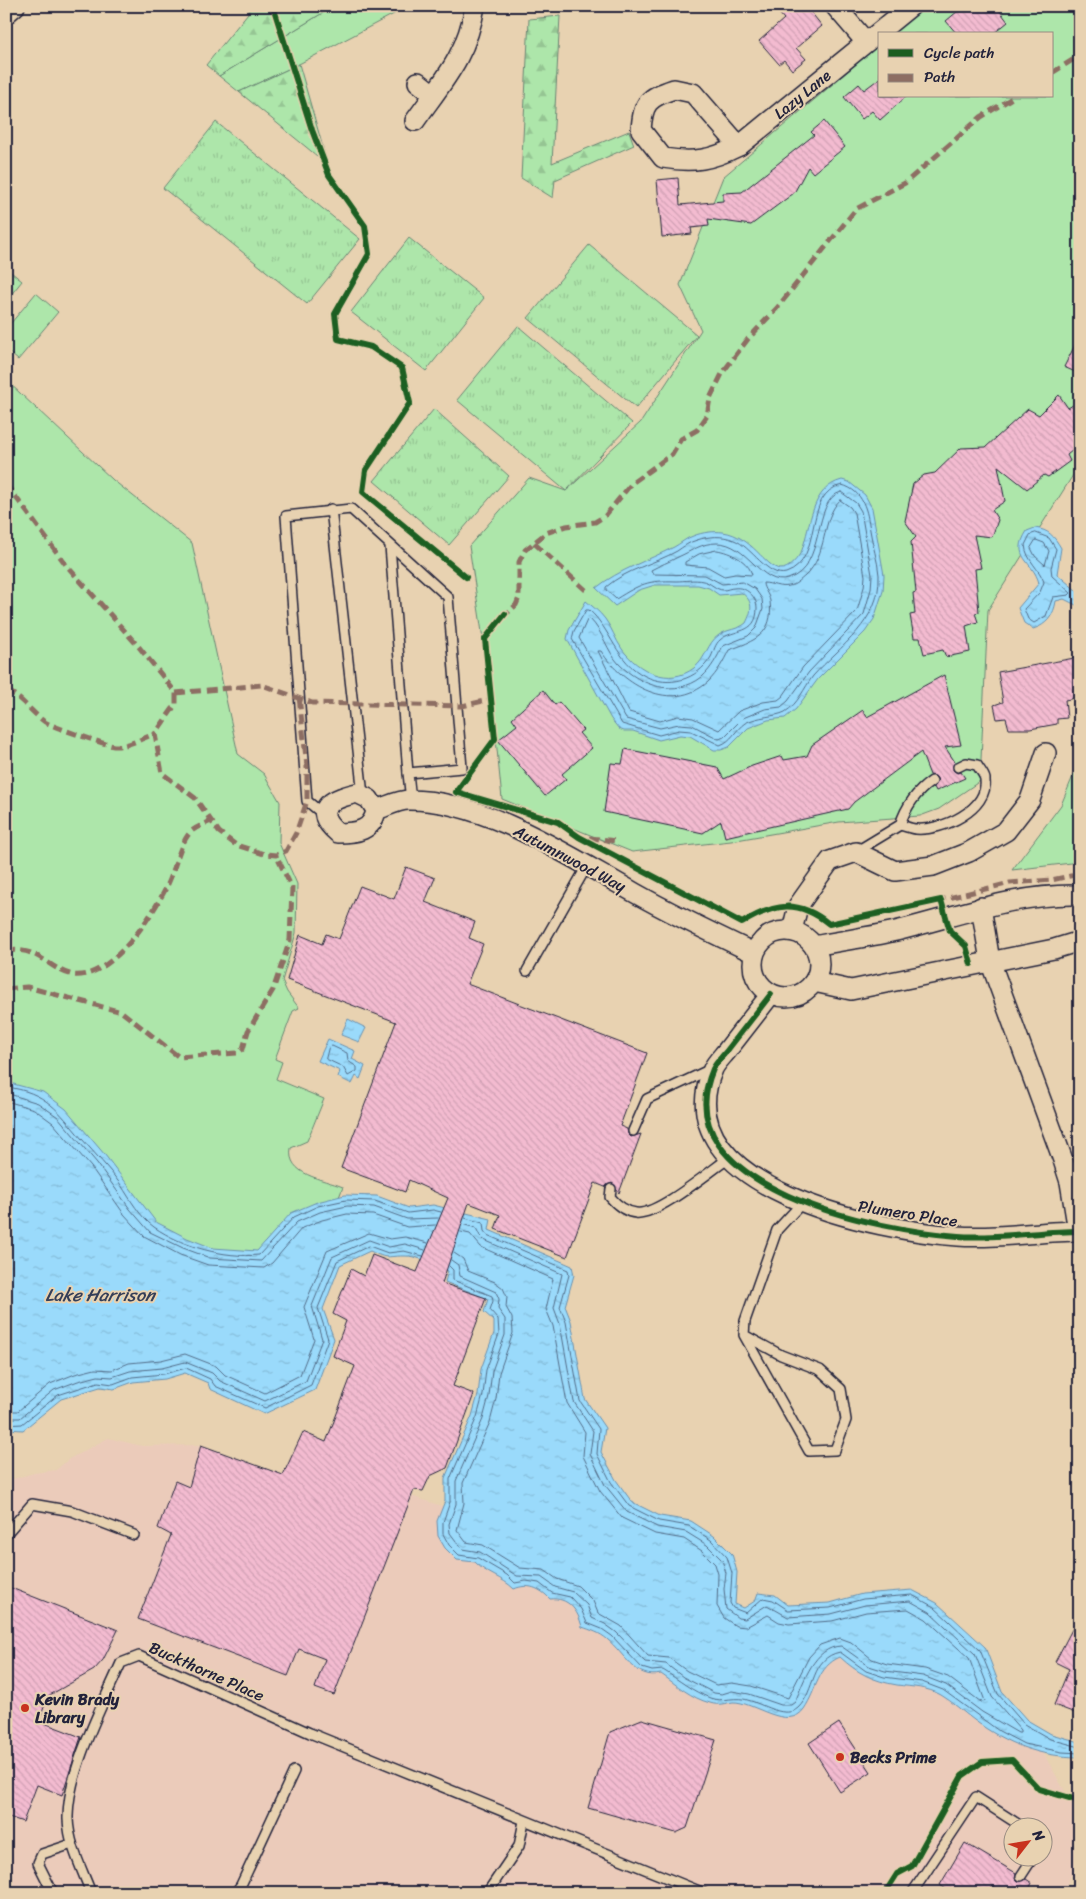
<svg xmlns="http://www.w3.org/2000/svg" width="1086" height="1899" viewBox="0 0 1086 1899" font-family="Sriracha,sans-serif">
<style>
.built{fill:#ebcbba;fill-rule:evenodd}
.grass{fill:#ade6aa;stroke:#688472}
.forest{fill:url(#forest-firs);stroke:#688472}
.park{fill:url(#park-tufts);stroke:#688472}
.water{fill:url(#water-ripples);stroke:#6a90ae}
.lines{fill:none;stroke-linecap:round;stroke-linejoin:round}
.shore{stroke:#526c88;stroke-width:1}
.building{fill:url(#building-back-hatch);stroke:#22223b}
.service-casing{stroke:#22223b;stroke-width:12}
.minor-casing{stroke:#22223b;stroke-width:22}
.service{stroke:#e8d2b1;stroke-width:9}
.minor{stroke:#e8d2b1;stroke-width:19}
.quiet{stroke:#8d6e63;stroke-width:5;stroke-dasharray:10 5;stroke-linecap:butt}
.cycleway-casing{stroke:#e8d2b1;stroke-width:9}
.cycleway{stroke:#1b5e20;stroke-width:6}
.poi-dot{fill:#c8321e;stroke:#e8d2b1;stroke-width:2}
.labels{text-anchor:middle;stroke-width:4;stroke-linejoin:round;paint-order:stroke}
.street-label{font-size:16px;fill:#22223b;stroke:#e8d2b1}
.poi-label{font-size:16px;font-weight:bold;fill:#22223b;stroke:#e8d2b1;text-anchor:start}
.water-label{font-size:18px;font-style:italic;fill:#343e58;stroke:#e8d2b1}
</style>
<defs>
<pattern id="forest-firs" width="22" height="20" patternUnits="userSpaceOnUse" patternTransform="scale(1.25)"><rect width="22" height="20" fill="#ade6aa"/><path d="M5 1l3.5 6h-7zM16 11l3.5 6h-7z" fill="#95c593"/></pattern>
<pattern id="park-tufts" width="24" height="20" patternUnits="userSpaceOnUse" patternTransform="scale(1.25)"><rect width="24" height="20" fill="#ade6aa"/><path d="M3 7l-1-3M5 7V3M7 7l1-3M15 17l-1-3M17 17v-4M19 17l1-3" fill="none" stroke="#95c593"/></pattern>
<pattern id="water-ripples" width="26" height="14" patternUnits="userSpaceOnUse" patternTransform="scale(1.25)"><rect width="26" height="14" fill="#9adafb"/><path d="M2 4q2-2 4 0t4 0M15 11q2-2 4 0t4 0" fill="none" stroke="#84bbd8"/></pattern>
<pattern id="building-back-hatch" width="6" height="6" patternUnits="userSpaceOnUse" patternTransform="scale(1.25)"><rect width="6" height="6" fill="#f3bbd0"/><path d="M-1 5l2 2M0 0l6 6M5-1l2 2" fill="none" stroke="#d0a0b4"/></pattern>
</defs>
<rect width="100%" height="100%" fill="#e8d2b1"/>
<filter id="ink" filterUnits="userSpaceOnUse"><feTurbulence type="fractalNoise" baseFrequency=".02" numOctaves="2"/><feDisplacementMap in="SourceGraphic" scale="10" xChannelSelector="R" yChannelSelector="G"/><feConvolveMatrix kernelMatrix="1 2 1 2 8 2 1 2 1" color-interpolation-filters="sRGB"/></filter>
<g filter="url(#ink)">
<!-- built -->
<path class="built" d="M108,1438l34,8 59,-1 82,30 11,-25 117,46 140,46 186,94 197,33 107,80 39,69v41l-18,34h-1056v-412l28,-8 22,-3 13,-11zM1014,1826h30v30h-30z"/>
<!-- grass -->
<g class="grass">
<path d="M334,6h75l-110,58 -60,28 -20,-16z"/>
<path d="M925,6h155v458l-92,146 -8,171 -41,28 -19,7 -81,6 -108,19 -99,11 -130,-53 -10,-100 -23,-153 60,-68 37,13 75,-69 60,-92 -21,-45 43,-108 157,-133v52h172v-62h-160z"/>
<path d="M6,268l16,13 -16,20z"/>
<path d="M36,293l22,19 -40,48 -12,-10v-21z"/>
<path d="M6,380l107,100 79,63 46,211 26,20 16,28 -1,41 18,41 -1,49 -14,48 5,11 12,16 -6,3 -18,48 7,3 -6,17 48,20 -17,42 -16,7c-5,27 32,31 52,39l-24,61 -313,24z"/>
<path d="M1080,766v96l-68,8 49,-65 15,-36z"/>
</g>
<!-- forest -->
<g class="forest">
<path d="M250,6h84l-115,70 -13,-11 42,-52z"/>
<path d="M560,16l-8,147 77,-32 5,14 -79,35 -2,18 -32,-20 8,-159z"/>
<path d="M299,64l29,101 -89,-73z"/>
</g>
<!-- park -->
<g class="park">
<path d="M216,122l144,117 -53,65 -144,-116z"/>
<path d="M409,238l75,60 -58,73 -75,-59z"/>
<path d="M589,245l108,90 -61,73 -108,-90z"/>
<path d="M518,326l114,97 -66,68 -109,-91z"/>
<path d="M434,409l75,67 -60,69 -75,-64z"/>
</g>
<!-- water -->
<g class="water">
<path d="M842,480l7,2 16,13 7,13 12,67 -1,16 -9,28 -9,13 -47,47 -22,30 -11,9 -17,2 -20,8 -19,19 -8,3h-7l-24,-14 -10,-1 -21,5 -26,-9h-9l-5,-2 -8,-10 -44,-80 2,-9 17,-29c6,5 14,11 19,18 7,9 10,20 17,30 16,22 47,38 72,19 12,-9 13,-25 25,-33 8,-6 19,-5 27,-12 6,-12 8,-21 -4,-30l-23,2 -10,-7 -11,-3h-43l-16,5 -24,16 -19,-18c24,-19 51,-27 78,-41 6,-3 12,-9 19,-11 10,-4 21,-5 30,-4 29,4 42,35 57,37 9,1 19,-12 22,-19 9,-26 9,-62 40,-70z"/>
<path d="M1035,528c14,2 19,8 26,20l-4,26 20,17h3v16l-16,-8 -8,2c-2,14 -9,24 -23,28l-9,-6 -6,-15 21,-25c-6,-23 -29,-25 -12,-52z"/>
<path d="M348,1019l18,9 -7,14 -18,-7z"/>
<path d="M328,1039l27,12 -3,8 13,7 -5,13 -4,-3 -4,8 -14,-7 2,-6 -22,-10z"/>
<path d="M6,1082l37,10 23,17 39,46 51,67 31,16 26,10 44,3 34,-38 26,-11 28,-7 32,1 32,12 24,-3 58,14 -2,11 83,36 2,9 -9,31 6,15 14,78 20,29 -4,24 15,28 16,22 28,14 31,5 23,15 18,18 5,18 -2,32 9,4 11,-7 3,-8 17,2 13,10 42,-2 32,-9 50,-4 25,13 48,44 17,45 25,28 24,14 29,8v15c-40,0 -74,-13 -106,-37 -11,-8 -21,-18 -33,-25 -14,-8 -29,-8 -44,-10 -24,-4 -40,-12 -57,-28 -23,10 -23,33 -36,52 -16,23 -51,-8 -71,-7 -8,1 -14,4 -23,1 -19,-5 -33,-18 -49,-29 -26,6 -36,-20 -54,-35 -7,-6 -16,-9 -25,-12 -4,-17 -14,-30 -32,-28 -10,-11 -22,-16 -36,-10 -12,-12 -28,-15 -39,-27l-18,-2 -12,-12 -7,-12 -1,-15 8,-20v-23l27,-62 6,-21 3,-26 13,-36v-12l-10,-9 4,-13 -43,-17 3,-11c-13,-5 -30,-16 -44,-15 -20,0 -15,4 -34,-5l-30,14 -17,44 11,30 -19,51 -51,24 -54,-25 -2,-6 -23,-10 -20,6 -32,3 -19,7 -14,-2 -39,12 -38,31 -17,-1z"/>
</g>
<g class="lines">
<!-- shore -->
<g class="shore">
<path d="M842,485c22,6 25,26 28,45 2,15 8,30 9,45 2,46 -39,71 -66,101 -9,12 -15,28 -28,36 -10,5 -27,4 -40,11 -10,7 -13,18 -25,22l-29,-14 -12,-1 -20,5 -37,-11 -50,-85 2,-8 12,-21h3c22,19 27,52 56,66 24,12 52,4 66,-19 3,-6 4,-13 9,-17 13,-12 37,-4 37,-32 0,-11 -11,-22 -23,-20 -4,0 -7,2 -11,2 -7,0 -13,-8 -20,-9 -9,-2 -18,0 -27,0 -28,-1 -36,3 -60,18l-10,-9v-3c21,-18 48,-23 71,-36 6,-4 12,-9 20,-11 12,-4 25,-5 37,0 17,6 34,38 52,33 39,-13 15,-80 56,-88z"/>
<path d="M841,492l15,11 5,8 11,64 -1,14 -7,25 -55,58 -21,29 -7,6 -16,2 -22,9 -19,19 -5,2 -27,-14 -13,-1 -19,4 -34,-9 -47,-81 8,-18 3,-1c13,13 17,32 29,45 22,22 56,34 83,13 10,-9 15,-20 21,-31l25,-10 8,-8 7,-19 -1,-10 -7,-10 -12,-7 -21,2 -17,-9 -52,-1 -2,-4c9,-5 18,-8 27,-13 14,-6 23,-14 39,-14 31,0 44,44 71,36 39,-12 23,-79 53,-87z"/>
<path d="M840,500l10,7 4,6 11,63 -1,11 -7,24 -54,56 -20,29 -5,4 -15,2 -24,9 -20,19 -26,-12 -15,-2 -18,5 -31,-9 -31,-61h3c22,34 70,63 107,31 10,-10 15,-20 21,-32 25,-9 45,-15 41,-49 -1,-7 -7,-12 -7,-18 9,0 16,5 26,3 7,-1 11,-6 16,-10 24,-22 15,-56 35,-76z"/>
<path d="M1036,533l13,5 7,11 -5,19 1,8 19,17 -2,2 -16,2 -7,19 -12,7 -6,-4 -4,-10 16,-17 4,-10c-4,-13 -18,-22 -19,-37l5,-10z"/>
<path d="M1036,540l8,3 5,8 -4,14 -10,-9 -4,-8z"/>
<path d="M717,550c13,2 32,11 35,25l-17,-1 -11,2 -16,-9 -23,-2v-3l14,-8z"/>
<path d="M329,1047l3,-1 15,7 1,8 9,6v4l-9,5 -5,-9 -17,-8z"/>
<path d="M6,1087c41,5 52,24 76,52 13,15 27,29 39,46 9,14 19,32 33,42 29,20 70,31 105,28l35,-38 24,-11 28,-6 29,1 33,12 25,-3 8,2"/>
<path d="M6,1093l32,10 20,14 39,46 33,46 20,23 33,16 27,10 51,3 36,-39 23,-10 27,-6 27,1 33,12 31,-1"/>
<path d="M6,1101l28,8 19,14 38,44 33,47 20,22 36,19 28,10 56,3 8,-5 30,-35 20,-8 25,-6 26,1 34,12 28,-2"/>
<path d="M465,1218l18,5 1,8 3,4 81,35 1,5 -9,32 6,15 14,79 19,28 -2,25 14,28 18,24 30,15 30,5 22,14 16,17 5,16 -2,30 3,5 13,5 17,-15 10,2 15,10 42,-2 33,-9 49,-4 22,12 46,43 18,44 26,30 26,15 30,8"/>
<path d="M454,1253l9,6 5,12 27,11 8,6 4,9 -1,10 6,11 1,15 -14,40 -3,26 -6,23 -27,61 1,20 -7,27 9,12 17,3 37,23 24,2 13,9 21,7 15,15 5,12 23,13 27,30 21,2 18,13 29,14 16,-2 19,3 37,12 21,-41 11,-12 20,-7 11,4 21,17 15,5 38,5 23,8 33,25 4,-1 -16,-43 -43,-39 -18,-10 -42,3 -34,9 -43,3 -10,-2 -11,-7 -22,12 -10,-1 -12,-8 -7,-12 1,-32 -3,-10 -13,-13 -18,-12 -29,-5 -33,-16 -22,-27 -17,-35 2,-24 -18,-29 -14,-77 -7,-17 7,-30 -72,-32 -11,-13 -9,-2"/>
<path d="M451,1260l7,5 2,11 36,16 3,7 -1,10 7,10v16l-13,36 -3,25 -6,23 -27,62v23l-7,20 1,9 12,16 18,3 37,24 24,1 14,10 18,5 14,13 5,13 13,6 11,8 29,30 21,2 17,13 31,16 8,1 10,-3 17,3 32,11h10l4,-3c9,-21 19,-55 46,-56l28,20 16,5 38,5 23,9 36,27 36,21h3v-3l-29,-33 -17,-43 -45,-42 -20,-11 -45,4 -34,9 -43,3 -21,-12 -22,14 -7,-1 -12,-9 -2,-20 2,-16 -4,-13 -15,-15 -21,-13 -29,-5 -30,-15 -22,-27 -15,-31 3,-23 -19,-29 -14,-78 -6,-16 8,-34 -78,-34 -4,-4 -4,-8 -13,-4"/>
<path d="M449,1266l4,4v10l39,16 1,5 -3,9 8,9 1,15 -13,36 -3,25 -6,22 -27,62v23l-7,20v12l6,11 10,10 19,3 29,17 8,8 11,-2 13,2 13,10 18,4 11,12 6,14 15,6 10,7 30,32 10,3 11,-1c16,10 29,21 47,28 13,5 25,-3 41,3 13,4 35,18 47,7 18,-17 12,-50 42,-56l26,19 18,6 38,5 21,8 56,41 25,13 38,8 18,1"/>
<path d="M6,1411h12l32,-27 25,-10 20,-5 17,1 17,-7 32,-3 24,-6 31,12 9,9 40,18 35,-18 14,-36 -10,-32 23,-56 42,-18 21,6 15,-2 23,6"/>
<path d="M6,1418h14l34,-28 24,-9 20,-5 14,1 18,-6 32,-3 23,-6 27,11 8,8 45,20 41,-20 16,-42 -10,-33 20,-49 37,-17 20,7 16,-3 20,6"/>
<path d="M6,1425l16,-1 36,-29 40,-13 15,2 19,-7 32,-3 22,-6 24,11 5,7 50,22 46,-23 17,-46 -10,-31 19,-47 32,-15 19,7 16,-2 19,5"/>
</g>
</g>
<!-- building -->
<g class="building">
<path d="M773,6h33l16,20 -26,22 10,11 -14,11 -8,-10 -5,4 -20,-23 25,-22z"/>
<path d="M964,6h32l12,16 -15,12h-36l-11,-13z"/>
<path d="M880,78v18h27l-27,24 -8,-9 -10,8 -18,-22 15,-13 5,6z"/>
<path d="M824,121l21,26 -32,26 -5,-6 -14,26 -43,32 -43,-6 1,7 -18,2 1,6 -30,3 -5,-57 21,-2 2,27 43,-4v-8l19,-1 72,-57 -3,-3z"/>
<path d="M1080,335v39l-16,-7z"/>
<path d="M1059,395l9,13 5,-3 7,8v31l-13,11 3,6 -22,16 -4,-2 -17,14 -29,-23 7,35 -13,9 6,10 -6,17 -18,-2 7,33 -6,1 4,43 -4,1 3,9 -12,4 4,26 -24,5 -3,-7 -19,4 -4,-16h-6l-4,-23 5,-1 -2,-21 3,-1 -5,-50 5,-5 -11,-16 8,-37 11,-9 11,-2 26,-25 25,-1 42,-38 11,6z"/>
<path d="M1080,657v40l-15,3 2,18 -10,1v5l-27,5h-21l-3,-11 -9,1 -3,-14 9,-3 -5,-30z"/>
<path d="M944,675l17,70 -16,2 10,15 -2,8 4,3 4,-1 4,6 -29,13 -2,-4 4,-7 -3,-4 -5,-1 -9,-23 -67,50 -6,7 -123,28 -4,-16 -18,12 -99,-21 7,-49 11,1 3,-15 92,18 7,12 28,-13 30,-10 2,4 23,-4 5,-11 51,-35 4,7z"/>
<path d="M543,690l12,15 4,-3 24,28 -4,3 13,15 -30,26 4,5 -21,17 -47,-56 19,-15 -5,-7z"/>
<path d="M406,867l29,11 -10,24 50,20 -6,16 14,6 -16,40 180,69 -27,73 7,3 1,5 3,3 10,-3 -22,59 -7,-10 -7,4 -10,-4 -28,74 -72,-28 5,-14 -31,-12 -27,80 44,15 -33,88 21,8 -27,74 -17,8 -7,15 -9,-1 -80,205 -19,-7 10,-29 -26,-10 -11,27 -150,-57 33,-84 -13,-7 17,-47 14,6 12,-42 82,30 20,-43 23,10 29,-76 -22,-10 13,-35 -13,-7 18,-45 13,7 8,-21 45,17 31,-74 -39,-18 -4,12 -64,-24 55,-146 -109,-42 13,-45 22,9 4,-10 13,5 21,-53 34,13z"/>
<path d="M6,1586l112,44 -15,30 -9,10 -46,26 -9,25 42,16 -19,58 -25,-10 -14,37 -17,-6z"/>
<path d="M1080,1614v89l-5,10 -21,-8 15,-36 -14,-7z"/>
<path d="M642,1719l74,21 -29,88 -11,5 -88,-25 22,-76z"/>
<path d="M839,1723l32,49 -31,20 -31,-49z"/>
<path d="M965,1843l51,30 -1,5 3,3 8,-2 6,4 -5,10h-22l-12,-7 -5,7h-36l-12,-8z"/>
</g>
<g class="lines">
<defs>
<g id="service">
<path d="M331,509l32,286"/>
<path d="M390,546l18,227"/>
<path d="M324,815l-17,-14 -21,-285 65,-7 97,88 14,171 -54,5 3,28"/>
<path d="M900,825c5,1 11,4 16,4 26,2 73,-19 69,-50 -1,-5 -6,-10 -8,-14l-11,-2 -8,4"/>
<path d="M857,851l43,-26c6,-19 16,-33 32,-44"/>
<path d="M527,971l60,-105"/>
<path d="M633,1131l14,-32 66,-31"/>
<path d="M611,1189l-1,8c6,7 15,15 26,16 21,3 74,-42 93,-55"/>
<path d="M744,1335l37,20 39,15 21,19 5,31 -11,30 -26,1 -65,-116 1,-14 32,-91 25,-27"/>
<path d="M6,1534l26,-30 40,7 62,24"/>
<path d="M1021,1876l13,-20"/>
<path d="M53,1893l-15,-30 4,-9 30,-10"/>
<path d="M91,1893c-9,-24 -22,-48 -23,-74 -1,-46 34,-113 53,-156l18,-7 171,77 394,160"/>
<path d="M235,1893l6,-8 53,-114"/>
<path d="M487,1893l32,-47 5,-25"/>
<path d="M912,1893l64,-96 45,29"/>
</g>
<g id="minor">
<path d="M835,6l31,36"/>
<path d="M6,14l9,-8"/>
<path d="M418,82l15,12"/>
<path d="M674,89l19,4 46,53c-28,14 -45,17 -76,12l-22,-28c2,-27 6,-32 33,-41z"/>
<path d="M415,121c28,-40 52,-65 60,-115"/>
<path d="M739,146l172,-140"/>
<path d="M357,793l12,6 7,11c-3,21 -20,23 -38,23 -28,-24 -7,-34 19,-40z"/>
<path d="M376,810c10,-3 22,-10 33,-10 76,0 161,57 226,93 39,22 79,41 119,60"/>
<path d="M981,907l9,54 73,199 7,22 8,49"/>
<circle cx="786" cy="964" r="33"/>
<path d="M792,931l6,-25 32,-45 26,-9 39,19 38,-5 36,-14 37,-21 24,-31 16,-47"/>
<path d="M814,946c28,-6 58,-9 86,-16 60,-15 118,-37 180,-35"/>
<path d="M814,982l37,8 203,-41 26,-8"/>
<path d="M771,994c-14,18 -28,36 -42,54 -5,7 -13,14 -16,21 -51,120 169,162 245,167 40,3 82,-5 122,-5"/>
</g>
</defs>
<!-- service casing -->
<use href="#service" class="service-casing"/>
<!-- minor casing -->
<use href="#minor" class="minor-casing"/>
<!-- service -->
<use href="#service" class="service"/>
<!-- minor -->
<use href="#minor" class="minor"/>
<!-- quiet -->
<g class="quiet">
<path d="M1052,73l22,-14h6"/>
<path d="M6,484l61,82 72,81 37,46v11l-21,30 7,39 33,25 24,34 17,13 28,9 12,1 10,-4 10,-18 11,-32v-35l-8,-69"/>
<path d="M534,543l55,50"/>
<path d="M502,618l14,-13 3,-7v-36l6,-12 21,-17 20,-7 29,-4 10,-6 27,-33 40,-29 9,-15 16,-9 10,-14 3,-18 13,-26 25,-33 29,-31 79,-99 49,-26 76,-66 34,-21"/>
<path d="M6,690c15,7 25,22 39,32 6,4 61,23 69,24 14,1 28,-8 41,-12"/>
<path d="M176,693l86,-8 50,18 150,3 30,-7"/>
<path d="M589,838l28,3"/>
<path d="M936,901l74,-18 41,-3 29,-6"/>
<path d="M6,951c33,-5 40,17 67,24 38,5 80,-60 95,-91 7,-15 10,-35 20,-49 5,-7 15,-10 23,-14"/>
<path d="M6,989l21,-2 95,25 57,45 59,-4 5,-4 5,-18 25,-41 17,-50 2,-52 -16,-33"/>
</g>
<defs>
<g id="cycleway">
<path d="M273,6l39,124 17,45 36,51 4,28 -34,60 3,25 33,8 31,21 8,35 -44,67 -3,22 103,85"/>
<path d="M505,614l-20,25 10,100 -39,53 102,30 21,15 163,86c33,-20 56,-24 87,1l112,-24 9,31 16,15 5,18"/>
<path d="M771,994c-14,18 -28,36 -42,54 -5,7 -13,14 -16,21 -51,120 169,162 245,167 40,3 82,-5 122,-5"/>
<path d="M885,1893l12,-19 15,-8 50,-90 20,-14 30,-2 27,29 41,12"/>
</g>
</defs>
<!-- cycleway casing -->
<use href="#cycleway" class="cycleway-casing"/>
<!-- cycleway -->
<use href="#cycleway" class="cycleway"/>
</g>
</g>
<!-- markers -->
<g class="poi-dot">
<circle cx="25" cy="1708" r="5"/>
<circle cx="840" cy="1757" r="5"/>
</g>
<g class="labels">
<!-- street labels -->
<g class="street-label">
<text transform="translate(802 94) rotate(-39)" y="6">Lazy Lane</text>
<text transform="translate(570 858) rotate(28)" y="6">Autumnwood Way</text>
<text transform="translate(908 1213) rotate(9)" y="6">Plumero Place</text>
<text transform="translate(207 1671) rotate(24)" y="6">Buckthorne Place</text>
</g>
<!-- poi labels -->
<g class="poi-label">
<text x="35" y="1705">Kevin Brady<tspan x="35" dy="18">Library</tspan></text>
<text x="850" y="1763">Becks Prime</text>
</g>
<!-- water labels -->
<g class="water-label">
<text x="100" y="1301">Lake Harrison</text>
</g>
</g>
<!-- margin -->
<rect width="1086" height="1899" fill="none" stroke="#e8d2b1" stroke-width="25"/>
<rect x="12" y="12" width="1061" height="1874" fill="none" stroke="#22223b" stroke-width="2" filter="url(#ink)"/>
<!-- legend -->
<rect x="878" y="32" width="175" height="65" fill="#e8d2b1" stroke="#998c82"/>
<rect x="888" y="49" width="25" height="8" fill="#1b5e20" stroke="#998c82"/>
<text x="924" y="58" font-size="15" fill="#22223b">Cycle path</text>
<rect x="888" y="74" width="25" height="8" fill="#8d6e63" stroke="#998c82"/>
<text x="924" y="82" font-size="15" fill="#22223b">Path</text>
<!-- north arrow -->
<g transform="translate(1028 1842) rotate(59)"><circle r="24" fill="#e8d2b1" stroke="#998c82"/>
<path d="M0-4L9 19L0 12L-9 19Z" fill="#c8321e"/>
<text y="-8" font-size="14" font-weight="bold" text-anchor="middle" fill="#22223b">N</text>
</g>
</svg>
